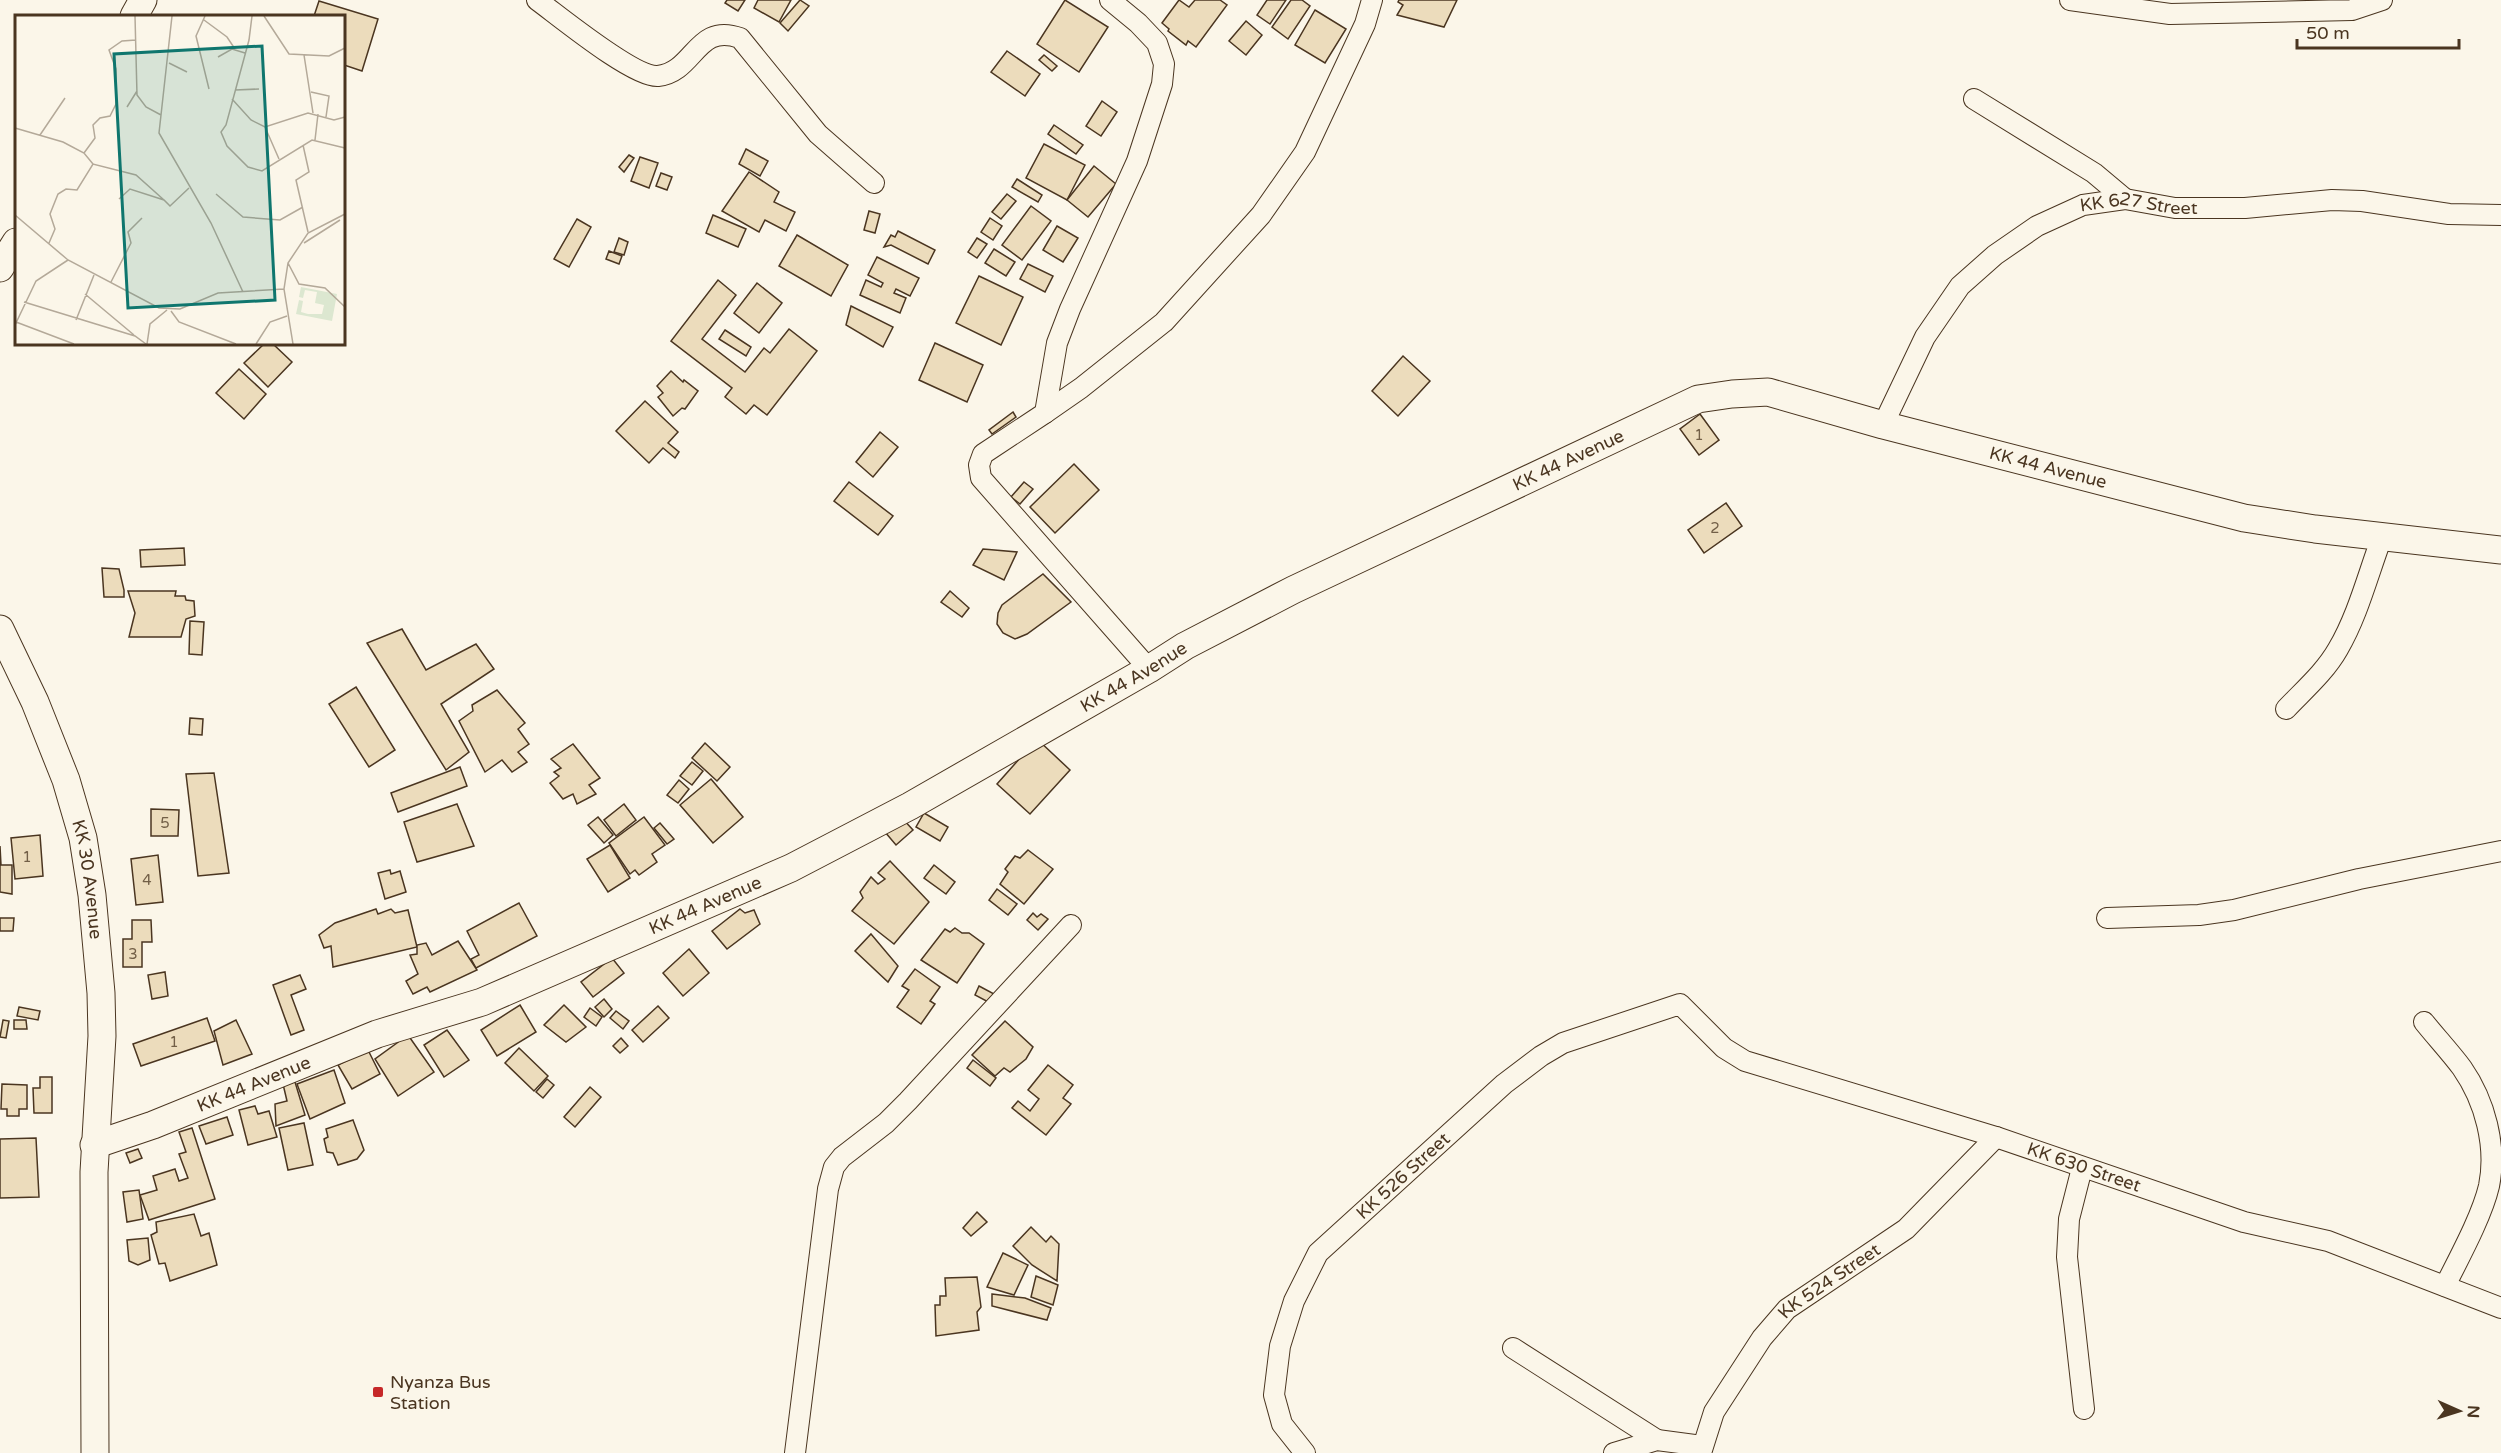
<svg xmlns="http://www.w3.org/2000/svg" width="2501" height="1453" viewBox="0 0 2501 1453" font-family="'Varela Round',sans-serif">
<style>
.building{fill:#ecdcbc;stroke:#4a3520;stroke-width:1.5}
.lines{fill:none;stroke-linecap:round;stroke-linejoin:round}
.minor-casing{stroke:#4a3520;stroke-width:22}
.secondary-casing{stroke:#4a3520;stroke-width:29}
.minor{stroke:#fbf6e9;stroke-width:20}
.secondary{stroke:#fbf6e9;stroke-width:27}
.poi-dot{fill:#c62828;stroke:#fbf6e9;stroke-width:2}
.labels{text-anchor:middle;stroke-width:4.5;stroke-linejoin:round;paint-order:stroke}
.number-label{font-size:15px;fill:#725f47}
.street-label{font-size:18px;fill:#4a3520;stroke:#fbf6e9}
.poi-label{font-size:18px;fill:#4a3520;stroke:#fbf6e9;text-anchor:start}
.inset-road{fill:none;stroke:#b4a999;stroke-width:1.5}
.view{fill:#0f766e;fill-opacity:0.15;stroke:#0f766e;stroke-width:3}
.inset-edge{fill:none;stroke:#4a3520;stroke-width:3}
</style>
<rect width="100%" height="100%" fill="#fbf6e9"/>
<!-- building -->
<g class="building">
<path d="M727,0h18l-7,11 -13,-8z"/>
<path d="M758,0h33l-12,22 -25,-14z"/>
<path d="M800,0l9,6 -21,25 -8,-8z"/>
<path d="M1065,0l43,27 -29,45 -42,-28z"/>
<path d="M1179,0l10,7 6,-7h25l7,5 -31,42 -8,-6 -2,4 -18,-14 1,-2 -7,-6z"/>
<path d="M1267,0h19l-16,24 -13,-9z"/>
<path d="M1291,0h11l8,6 -22,33 -16,-12z"/>
<path d="M1399,0h58l-13,27 -47,-12 6,-10 -5,-3z"/>
<path d="M319,1l59,18 -16,52 -18,-6v-49h-30z"/>
<path d="M1315,10l31,19 -21,34 -30,-18z"/>
<path d="M1246,21l16,14 -16,20 -17,-14z"/>
<path d="M1007,51l33,23 -15,22 -34,-24z"/>
<path d="M1044,55l13,11 -5,5 -13,-11z"/>
<path d="M1102,101l15,11 -16,24 -15,-10z"/>
<path d="M1054,125l29,20 -7,9 -28,-20z"/>
<path d="M1044,144l41,21 -18,35 -41,-22z"/>
<path d="M746,149l22,12 -8,15 -21,-12z"/>
<path d="M629,155l5,3 -10,14 -5,-5z"/>
<path d="M640,157l18,6 -9,25 -18,-7z"/>
<path d="M1094,166l22,18 -28,33 -21,-17z"/>
<path d="M749,172l30,20 -5,10 21,10 -9,19 -21,-11 -6,12 -37,-21z"/>
<path d="M661,173l11,4 -5,13 -11,-4z"/>
<path d="M1017,179l25,16 -4,7 -26,-15z"/>
<path d="M1007,194l9,7 -15,18 -9,-7z"/>
<path d="M1031,206l20,15 -29,39 -20,-15z"/>
<path d="M869,211l11,3 -5,19 -11,-3z"/>
<path d="M713,215l33,14 -8,18 -32,-14z"/>
<path d="M990,218l12,8 -9,14 -12,-8z"/>
<path d="M577,219l14,8 -22,40 -15,-8z"/>
<path d="M1057,226l21,12 -15,24 -20,-12z"/>
<path d="M898,231l37,19 -7,14 -37,-19 -7,2 7,-12 4,2z"/>
<path d="M797,235l51,30 -17,31 -52,-30z"/>
<path d="M619,238l9,4 -4,13 -10,-3z"/>
<path d="M977,238l10,6 -10,14 -9,-6z"/>
<path d="M994,249l21,13 -9,14 -21,-13z"/>
<path d="M609,251l13,5 -3,8 -13,-5z"/>
<path d="M877,257l42,21 -9,18 -14,-7 -2,4 12,5 -6,15 -40,-18 6,-15 15,7 2,-4 -15,-8z"/>
<path d="M1028,264l25,12 -8,16 -25,-13z"/>
<path d="M979,276l44,21 -22,48 -45,-22z"/>
<path d="M718,280l18,15 -34,44 43,33 19,-24 6,5 19,-24 28,22 -50,64 -13,-10 -8,9 -21,-17 7,-9 -61,-47z"/>
<path d="M757,283l25,20 -23,30 -25,-20z"/>
<path d="M851,306l42,21 -10,20 -37,-22z"/>
<path d="M725,330l26,17 -5,9 -27,-17z"/>
<path d="M935,343l48,22 -16,37 -48,-22z"/>
<path d="M264,344h9l19,18 -24,25 -24,-24z"/>
<path d="M1403,356l27,25 -32,35 -26,-25z"/>
<path d="M239,369l27,25 -22,25 -28,-26z"/>
<path d="M671,371l12,11 1,-2 14,11 -13,18 -3,-1 -9,8 -15,-19 5,-4 -6,-7z"/>
<path d="M645,401l33,31 -10,11 11,9 -4,6 -12,-10 -14,15 -33,-32z"/>
<path d="M1013,412l3,5 -24,17 -3,-4z"/>
<path d="M1700,414l19,26 -20,15 -19,-26z"/>
<path d="M880,432l18,15 -25,30 -17,-15z"/>
<path d="M1074,464l25,26 -44,43 -25,-26z"/>
<path d="M849,482l44,34 -15,19 -44,-34z"/>
<path d="M1024,482l9,7 -13,15 -9,-7z"/>
<path d="M1726,503l16,23 -38,27 -16,-23z"/>
<path d="M184,548l1,17 -44,2 -1,-17z"/>
<path d="M983,549l34,3 -13,28 -31,-15z"/>
<path d="M102,568l17,1 5,21v7h-20z"/>
<path d="M1043,574l28,28 -44,32 -12,5 -12,-6 -6,-9 1,-11 4,-8z"/>
<path d="M128,591h48l-1,5h10l1,4 8,1 1,15 -9,3 -5,18h-52l6,-24z"/>
<path d="M950,591l19,17 -7,9 -21,-15z"/>
<path d="M190,621l14,1 -2,33 -13,-1z"/>
<path d="M402,629l24,41 50,-26 18,25 -53,35 28,48 -23,18 -79,-127z"/>
<path d="M356,687l39,63 -26,17 -40,-63z"/>
<path d="M497,690l28,33 -7,6 11,15 -11,8 9,10 -15,10 -10,-12 -17,12 -26,-51 14,-10 -1,-6z"/>
<path d="M190,718l13,1 -1,16 -13,-1z"/>
<path d="M1037,739l33,31 -40,44 -33,-30z"/>
<path d="M705,743l25,24 -13,14 -25,-23z"/>
<path d="M573,744l27,34 -11,7 7,9 -19,10 -4,-10 -10,5 -13,-16 9,-7 -5,-4 7,-4 -10,-9z"/>
<path d="M692,762l11,9 -11,14 -12,-9z"/>
<path d="M460,767l7,19 -69,26 -7,-19z"/>
<path d="M214,773l15,100 -31,3 -12,-102z"/>
<path d="M711,779l32,38 -30,26 -33,-38z"/>
<path d="M679,780l10,9 -11,14 -11,-8z"/>
<path d="M457,804l17,42 -57,16 -13,-40z"/>
<path d="M624,804l12,16 -20,16 -12,-16z"/>
<path d="M151,809l28,1 -1,26h-27z"/>
<path d="M924,813l24,14 -8,14 -24,-14z"/>
<path d="M598,817l15,18 -9,8 -16,-18z"/>
<path d="M644,817l21,28 -13,9 5,8 -18,13 -4,-5 -5,4 -21,-31z"/>
<path d="M901,817l12,13 -17,15 -11,-13z"/>
<path d="M660,823l14,16 -7,5 -13,-16z"/>
<path d="M40,835l3,41 -28,3 -4,-41z"/>
<path d="M610,845l20,33 -22,14 -21,-33z"/>
<path d="M0,846l1,19h11v29l-12,-2z"/>
<path d="M1028,850l25,19 -29,35 -24,-20 8,-12 -3,-3 10,-13 5,2z"/>
<path d="M158,855l5,47 -27,3 -5,-46z"/>
<path d="M890,861l39,41 -35,42 -42,-33 11,-13 -3,-6 11,-15 7,7 7,-5 -7,-6z"/>
<path d="M934,865l21,17 -9,12 -22,-16z"/>
<path d="M390,870l1,4 9,-3 6,21 -21,7 -7,-26z"/>
<path d="M997,889l20,15 -9,11 -19,-15z"/>
<path d="M519,903l18,33 -61,32 -5,-9 8,-4 -12,-24z"/>
<path d="M376,909l2,5 13,-5 4,4 13,-3 9,37 -84,20 -2,-21 -7,2 -5,-13 16,-12z"/>
<path d="M740,909l5,4 9,-3 6,14 -33,25 -15,-18z"/>
<path d="M1033,913l4,4 4,-3 7,5 -10,11 -11,-10z"/>
<path d="M0,918h14l-1,13h-13z"/>
<path d="M132,920h19l1,22h-10v25h-19v-28h9z"/>
<path d="M955,928l7,5h7l15,11 -27,39 -36,-23 24,-31 5,3z"/>
<path d="M871,934l27,32 -10,16 -33,-31z"/>
<path d="M458,941l19,29 -47,22 -3,-5 -14,7 -7,-13 12,-7 -8,-19 7,-1v-9l9,-2 6,12z"/>
<path d="M689,949l20,24 -26,23 -20,-23z"/>
<path d="M612,958l12,15 -31,24 -12,-15z"/>
<path d="M915,969l25,18 -10,14 5,3 -14,20 -24,-17 12,-17 -7,-4z"/>
<path d="M165,972l3,24 -16,3 -4,-24z"/>
<path d="M300,975l6,14 -15,6 13,35 -13,5 -18,-50z"/>
<path d="M979,986l17,9 -4,9 -17,-9z"/>
<path d="M604,999l8,10 -8,8 -9,-10z"/>
<path d="M520,1005l16,27 -39,24 -16,-26z"/>
<path d="M564,1005l22,22 -20,15 -22,-17z"/>
<path d="M658,1006l11,12 -26,24 -11,-12z"/>
<path d="M19,1007l21,4 -2,9 -21,-4z"/>
<path d="M590,1008l12,9 -6,9 -12,-9z"/>
<path d="M616,1011l13,10 -6,8 -13,-11z"/>
<path d="M207,1018l8,23 -74,25 -8,-22z"/>
<path d="M3,1020l6,1 -3,17 -6,-1z"/>
<path d="M14,1020h12l1,9h-13z"/>
<path d="M236,1020l16,34 -29,11 -9,-34z"/>
<path d="M1005,1021l28,26 -7,12 -16,13 -6,-4 -9,8 -23,-21z"/>
<path d="M447,1030l22,30 -25,17 -20,-32z"/>
<path d="M408,1035l26,37 -36,24 -23,-37z"/>
<path d="M621,1038l7,8 -8,7 -7,-7z"/>
<path d="M519,1048l29,28 -14,15 -29,-28z"/>
<path d="M368,1050l12,24 -28,15 -14,-24z"/>
<path d="M973,1060l23,18 -6,8 -23,-18z"/>
<path d="M1048,1065l25,20 -10,13 8,6 -25,31 -34,-27 6,-7 12,10 9,-12 -11,-9z"/>
<path d="M334,1070l11,33 -35,16 -13,-35z"/>
<path d="M40,1077h12v36h-18l-1,-25h7z"/>
<path d="M547,1079l7,6 -11,13 -7,-6z"/>
<path d="M295,1082l10,33 -29,11 -1,-22 12,-3 -4,-17z"/>
<path d="M2,1084l25,1v24h-8v7h-12v-7h-6z"/>
<path d="M590,1087l11,10 -26,30 -11,-10z"/>
<path d="M255,1106l3,8 11,-3 8,26 -29,8 -9,-35z"/>
<path d="M227,1117l6,18 -27,9 -7,-18z"/>
<path d="M353,1120l11,30 -7,9 -19,6 -5,-12 -6,-1 -3,-13 4,-2 -2,-8z"/>
<path d="M304,1123l9,42 -25,5 -9,-42z"/>
<path d="M192,1128l23,71 -66,21 -9,-25 17,-5 -4,-14 22,-7 4,12 9,-3 -9,-24 7,-2 -7,-20z"/>
<path d="M36,1138l3,59 -39,1v-59z"/>
<path d="M138,1149l4,9 -12,5 -4,-10z"/>
<path d="M139,1190l4,29 -16,3 -4,-30z"/>
<path d="M977,1212l10,10 -16,14 -8,-8z"/>
<path d="M194,1214l7,22 8,-3 8,32 -47,16 -5,-18 -6,1 -8,-29 6,-3 -1,-10z"/>
<path d="M1031,1227l15,15 5,-6 8,8 -2,37 -25,-16 -19,-19z"/>
<path d="M148,1238l2,22 -12,5 -9,-4 -2,-21z"/>
<path d="M1003,1253l25,12 -14,30 -27,-8z"/>
<path d="M1036,1276l22,9 -5,20 -22,-8z"/>
<path d="M977,1277l4,30 -4,5 2,18 -43,6 -1,-31h5v-9h6l-1,-18z"/>
<path d="M992,1294l33,4 26,10 -4,12 -55,-14z"/>
</g>
<g class="lines">
<defs>
<g id="minor">
<path d="M537,0c22,16 97,78 121,76 37,-4 38,-54 82,-38l78,96 56,49"/>
<path d="M1110,0l28,23 19,20 7,21 -2,20 -25,77 -67,148 -13,34 -12,70 -62,41 -4,11 2,13 168,191"/>
<path d="M2070,0l100,14 182,-4 30,-10"/>
<path d="M1974,99l120,74 31,26"/>
<path d="M1045,413l36,-25 83,-66 97,-107 44,-63 60,-128 7,-24"/>
<path id="s1" d="M1883,425l42,-88 35,-51 35,-31 42,-29 46,-21 42,-6 50,9h70l87,-8 30,1 87,13 52,1"/>
<path d="M2286,709c18,-19 39,-37 52,-60 20,-34 30,-75 44,-112"/>
<path d="M2107,918l92,-3 35,-5 125,-31 142,-28"/>
<path d="M2424,1022c12,15 26,30 38,46 23,33 35,78 27,118 -7,30 -30,72 -44,100"/>
<path d="M2082,1168l-13,51 -2,38 17,152"/>
<path d="M1513,1348l144,92"/>
<path d="M795,1453l33,-264 6,-22 8,-10 44,-34 22,-22 163,-176"/>
<path id="s2" d="M1305,1453l-23,-29 -8,-29 6,-49 14,-45 24,-48 186,-169 37,-28 22,-13 117,-39 44,44 21,13 251,76 248,85 84,19 173,67"/>
<path d="M1614,1453l43,-13 45,6"/>
<path id="s3" d="M1701,1453l13,-41 48,-74 25,-29 119,-80 90,-92"/>
</g>
<g id="secondary">
<path d="M134,16l9,-16"/>
<path d="M0,268l16,-26"/>
<path id="s4" d="M0,629l35,73 31,78 17,58 9,57 9,98 1,43 -8,136 1,281"/>
<path id="s5" d="M94,1145l59,-20 224,-91 105,-32 309,-134 119,-62 239,-137 36,-23 108,-56 405,-191 34,-5 36,-2 115,33 361,93 71,11 186,21"/>
</g>
</defs>
<!-- minor casing -->
<use href="#minor" class="minor-casing"/>
<!-- secondary casing -->
<use href="#secondary" class="secondary-casing"/>
<!-- minor -->
<use href="#minor" class="minor"/>
<!-- secondary -->
<use href="#secondary" class="secondary"/>
</g>
<!-- markers -->
<rect class="poi-dot" x="372" y="1386" width="12" height="12" rx="3"/>
<g class="labels">
<!-- number labels -->
<g class="number-label">
<text x="1699" y="440">1</text>
<text x="1715" y="533">2</text>
<text x="165" y="828">5</text>
<text x="27" y="862">1</text>
<text x="147" y="885">4</text>
<text x="133" y="959">3</text>
<text x="174" y="1047">1</text>
</g>
<!-- street labels -->
<g class="street-label">
<text dy="6" stroke="none"><textPath href="#s1" startOffset="364">KK 627 Street</textPath></text>
<text dy="6" stroke="none"><textPath href="#s5" startOffset="1629">KK 44 Avenue</textPath></text>
<text dy="6" stroke="none"><textPath href="#s5" startOffset="2133">KK 44 Avenue</textPath></text>
<text dy="6" stroke="none"><textPath href="#s5" startOffset="1143">KK 44 Avenue</textPath></text>
<text dy="6" stroke="none"><textPath href="#s4" startOffset="267">KK 30 Avenue</textPath></text>
<text dy="6" stroke="none"><textPath href="#s5" startOffset="657">KK 44 Avenue</textPath></text>
<text dy="6" stroke="none"><textPath href="#s5" startOffset="171">KK 44 Avenue</textPath></text>
<text dy="6" stroke="none"><textPath href="#s2" startOffset="1106">KK 630 Street</textPath></text>
<text dy="6" stroke="none"><textPath href="#s2" startOffset="332">KK 526 Street</textPath></text>
<text dy="6" stroke="none"><textPath href="#s3" startOffset="220">KK 524 Street</textPath></text>
</g>
<!-- poi labels -->
<g class="poi-label">
<text x="390" y="1388">Nyanza Bus<tspan x="390" dy="21">Station</tspan></text>
</g>
</g>
<!-- overview -->
<g transform="translate(15 15)">
<rect width="330" height="330" fill="#fbf6e9"/>
<path d="M286,272l36,7 -5,27 -36,-7 3,-14 4,1 -2,11 7,2h14l2,-9 -9,-2 2,-11 -12,-2 -2,8 -4,-1z" fill="#dce7d0"/>
<path class="inset-road" d="M120,1l2,79 9,12 15,8M157,1l-13,117 52,90 32,69M190,1l-9,20 13,53M237,1l-3,24 -23,85 -5,7 6,14 21,21 14,4 50,-31 33,8M249,1l25,38 40,2 16,-8M189,5l23,17 8,12M289,40l9,58M203,42l14,-8 13,4M154,48l18,9M220,75l24,-1M296,77l18,4 -3,21M217,84l19,21 14,7 43,-14 26,7 11,-3M112,92l10,-16M250,112l14,32M0,113l48,14 21,11 9,11M25,120l25,-37M300,125l3,-26M288,130l6,27 -13,8 12,52M69,138l11,-15 -2,-13 7,-7 10,-2 6,-12v-35l-7,-19 13,-9 14,-1M201,179l27,23 37,3 23,-13M104,184l11,-10 34,11 6,6 19,-18M0,200l53,45 91,48 21,1 38,-16 66,-4M34,228l6,-14 -5,-15 8,-20 8,-5 11,1 16,-26 43,11 28,25M289,228l36,-23M273,248l11,21 26,4 20,19M96,267l20,-39 -3,-11 14,-14M70,279l49,41M9,287l111,34 11,8M156,296l8,11 57,22M61,305l18,-45M1,307l58,22M0,310l21,-44 32,-21M132,329l3,-20 17,-14M241,329l14,-22 17,-6M278,329l-9,-55 4,-26 20,-30 37,-19"/>
<path class="view" d="M247,31l13,254 -147,8 -14,-254z"/>
<rect width="330" height="330" class="inset-edge"/>
</g>
<!-- north arrow -->
<g transform="translate(2459 1411) rotate(93)" stroke="#fbf6e9" stroke-width="4.5" paint-order="stroke">
<path d="M0-4.5L10 22L0 15L-10 22Z" fill="#4a3520"/>
<text y="-9" font-size="16" font-weight="bold" text-anchor="middle" fill="#4a3520">N</text>
</g>
<!-- scale -->
<path d="M2297 39v9h162v-9" fill="none" stroke="#4a3520" stroke-width="3"/>
<text x="2306" y="39" font-size="18" fill="#4a3520" stroke="#fbf6e9" stroke-width="4.5" paint-order="stroke">50 m</text>
</svg>
